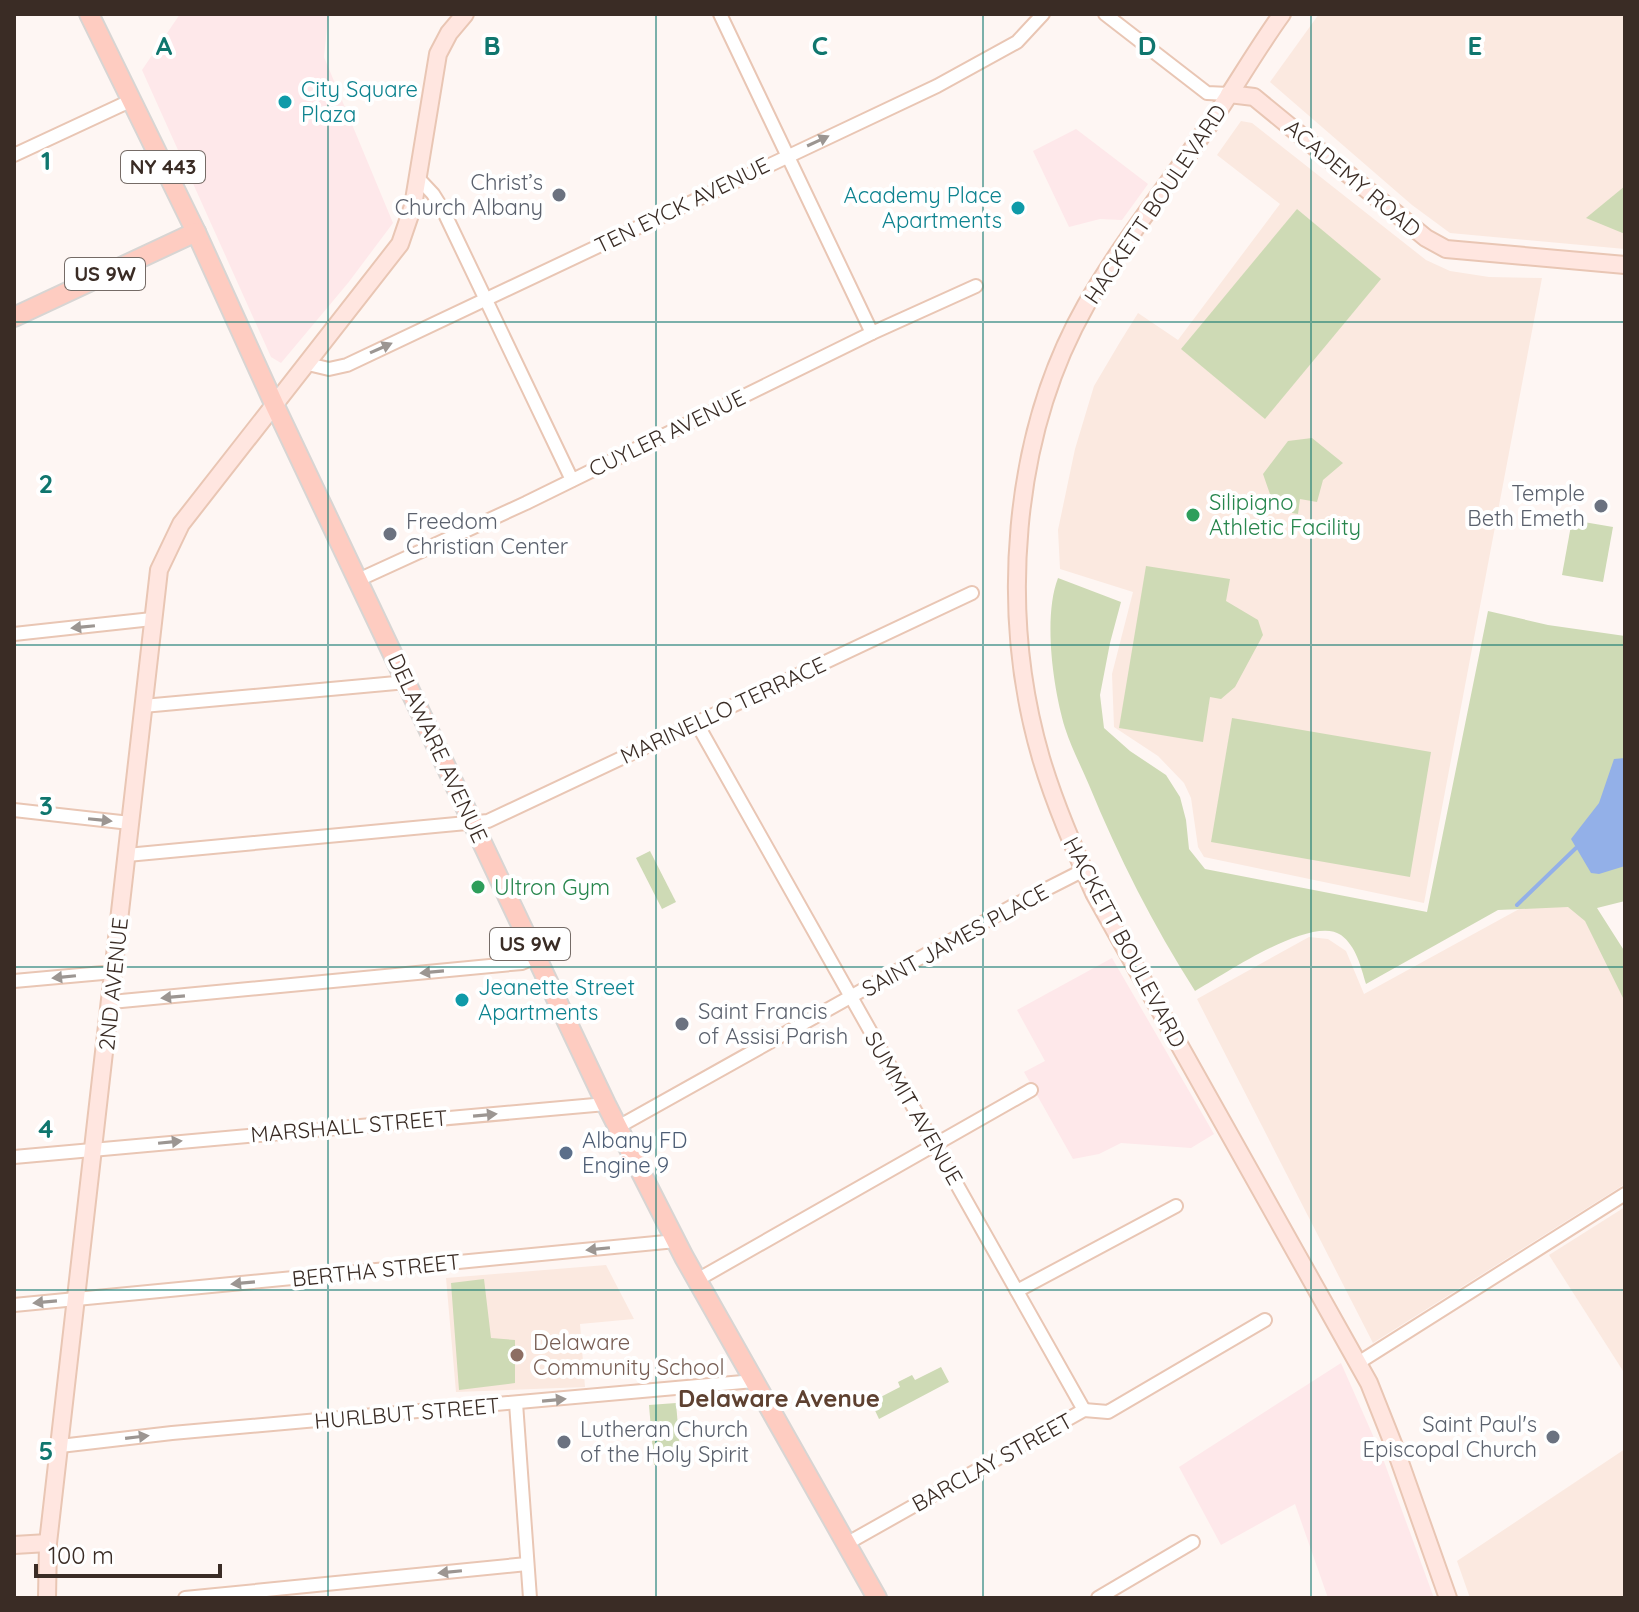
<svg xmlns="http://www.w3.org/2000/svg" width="1639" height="1612" viewBox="0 0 1639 1612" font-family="Quicksand,sans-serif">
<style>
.commercial{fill:#fee8ea}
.built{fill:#fbe9e0}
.green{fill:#cedab5}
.water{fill:#93b0e8}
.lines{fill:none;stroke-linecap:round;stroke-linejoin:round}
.stream{stroke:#93b0e8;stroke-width:4}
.street-casing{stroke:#e9c6b4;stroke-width:16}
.secondary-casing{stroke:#e9c6b4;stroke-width:20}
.primary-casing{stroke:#d8d5d3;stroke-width:22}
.street{stroke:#fff;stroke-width:12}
.secondary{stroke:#ffe6e0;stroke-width:16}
.primary{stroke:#feccc1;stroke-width:18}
.oneway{fill:#9c9692}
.grid{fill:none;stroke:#0f766e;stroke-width:2;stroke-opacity:0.55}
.culture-dot{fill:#0f9aa8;stroke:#fff;stroke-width:3}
.worship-dot{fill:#6b7280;stroke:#fff;stroke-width:3}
.leisure-dot{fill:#2e9e5b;stroke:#fff;stroke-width:3}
.service-dot{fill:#5c6f8a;stroke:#fff;stroke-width:3}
.education-dot{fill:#8d6e63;stroke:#fff;stroke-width:3}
.labels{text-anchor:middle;stroke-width:8;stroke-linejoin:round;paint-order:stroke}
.shield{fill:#fff;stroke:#756b66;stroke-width:2}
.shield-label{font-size:20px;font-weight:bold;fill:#3a2c25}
.culture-label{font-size:22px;fill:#0d838f;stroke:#fff;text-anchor:start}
.street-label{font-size:22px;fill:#3a2c25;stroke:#fff}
.worship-label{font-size:22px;fill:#5b616d;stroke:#fff;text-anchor:end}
.leisure-label{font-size:22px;fill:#27864d;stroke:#fff;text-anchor:start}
.service-label{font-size:22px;fill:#4e5e75;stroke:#fff;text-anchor:start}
.education-label{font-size:22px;fill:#785e54;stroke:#fff;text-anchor:start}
.neighbourhood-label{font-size:24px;font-weight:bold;fill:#5e4131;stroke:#fff}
.grid-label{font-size:26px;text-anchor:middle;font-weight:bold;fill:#0f766e;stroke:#fff;stroke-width:8;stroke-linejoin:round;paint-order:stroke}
</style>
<rect width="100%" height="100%" fill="#fef6f3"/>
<!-- commercial -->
<g class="commercial">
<path d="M180,14h152l-4,4 -4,39 69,166 -45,60 -67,80 -10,-6 -129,-287z"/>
<path d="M1076,129l72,55 -26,36 -22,-1 -31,8 -36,-76z"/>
<path d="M1112,958l102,176 -23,14 -70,-5 -22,11 -26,5 -49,-87 21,-11 -28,-51z"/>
<path d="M1341,1363l41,93 52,142h-83l-1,-2 -22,2 -33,-94 -74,41 -42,-78z"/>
</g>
<!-- built -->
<g class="built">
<path d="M1319,14h306v235l-175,-16 -38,-28 -142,-123z"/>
<path d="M1241,121l11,2 174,137 24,11 39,6 53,1 -118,625 -220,-46 -6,-10 -7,-49 -7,-15 -26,-27 -44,-29 -2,-53 21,-82 -73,-23 -2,-39 17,-81 19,-63 26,-44 18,-29 40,27 102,-136 -63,-49z"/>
<path d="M1572,880l53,95v209l-252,159 -176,-344 112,-62 19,2 18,12 18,43z"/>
<path d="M1625,1207v167l-76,-119z"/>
<path d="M606,1265l28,54 -54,5 5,63 -129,5 -10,-114z"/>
<path d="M1625,1449v149h-155l-13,-37z"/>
</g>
<!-- green -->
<g class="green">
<path d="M1625,186v48l-39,-16z"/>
<path d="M1297,209l84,70 -116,140 -84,-70z"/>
<path d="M1312,438l31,25 -20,17 -6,22 -17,-3 -2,15 -6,-1 1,-7 -20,-3 -10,-29 25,-33z"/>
<path d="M1572,520l41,7 -10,55 -41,-7z"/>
<path d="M1146,566l84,13 -4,22 32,19 5,15 -28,52 -14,12 -11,-2 -7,45 -84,-14z"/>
<path d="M1058,578l63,24 -11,41 -10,52 4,33 26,23 36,24 14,22 6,23 3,29 16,20 222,43 61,-301 60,14 77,11v265l-28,7 28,44v50l-40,-81 -17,-14 -70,3 -132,74c-5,-17 -10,-38 -25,-49 -29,-21 -118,40 -146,56 -42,-66 -77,-135 -106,-206 -8,-19 -18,-38 -24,-57 -12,-40 -22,-111 -7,-150z"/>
<path d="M1232,718l199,34 -21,125 -199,-35z"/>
<path d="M650,851l26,51 -14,7 -26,-51z"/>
<path d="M484,1279l7,59 24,2v43l-56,7 -8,-107z"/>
<path d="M941,1367l8,15 -70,37 -8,-17 29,-15 -2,-5 14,-7 3,5z"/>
<path d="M676,1403l5,59 -27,3 -5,-60z"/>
</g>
<!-- water -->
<path class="water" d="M1625,758v108l-26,8 -8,-1 -20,-34 28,-36 15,-44z"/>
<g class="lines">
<!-- stream -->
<path class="stream" d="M1517,905l59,-57"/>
<defs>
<g id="street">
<path d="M720,14l152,319"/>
<path d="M1105,14l102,79 22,1"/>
<path d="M14,155l116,-54"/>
<path d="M418,178l15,16 10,16 129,270"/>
<path d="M308,364l21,5 18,-4 590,-279 80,-44 26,-28"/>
<path d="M358,580l168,-77 346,-170 104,-47"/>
<path d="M14,634l138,-15"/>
<path d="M143,706l264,-24"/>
<path d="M696,722l388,688"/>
<path d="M14,810l116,13"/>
<path d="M127,855l361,-34 484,-228"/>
<path d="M14,981l100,-9"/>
<path d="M111,1002l411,-39 14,-6"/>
<path d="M618,1127l393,-220 73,-37"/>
<path d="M14,1157l592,-53"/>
<path d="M697,1280l334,-190"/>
<path d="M1017,1291l159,-85"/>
<path d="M14,1305l662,-64"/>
<path d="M1358,1363l267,-169"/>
<path d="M516,1403l14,195"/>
<path d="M60,1446l112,-13 582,-52"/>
<path d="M846,1544l238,-134 24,2 157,-92"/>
<path d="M185,1598l342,-34"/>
<path d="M1098,1598l95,-56"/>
</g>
<g id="secondary">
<path d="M1282,14c-26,36 -48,75 -73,111 -41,60 -87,117 -123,180 -75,132 -87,309 -45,453 14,47 33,90 53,135l275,490 27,68 52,147"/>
<path d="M1229,94l25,3 172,141 20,11 179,16"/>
<path d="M14,1545l34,-2"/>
<path d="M47,1598l1,-55 111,-973 22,-46 219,-280 13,-38 25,-152 11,-21 16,-19"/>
</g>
<g id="primary">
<path d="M89,14l107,218 79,174 331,698 78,153 193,341"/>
<path d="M14,317l182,-85"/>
</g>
</defs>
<!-- street casing -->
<use href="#street" class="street-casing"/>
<!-- secondary casing -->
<use href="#secondary" class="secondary-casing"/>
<!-- primary casing -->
<use href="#primary" class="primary-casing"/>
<!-- street -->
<use href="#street" class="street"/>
<!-- secondary -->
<use href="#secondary" class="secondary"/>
<!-- primary -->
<use href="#primary" class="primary"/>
</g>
<!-- one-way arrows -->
<defs><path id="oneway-solid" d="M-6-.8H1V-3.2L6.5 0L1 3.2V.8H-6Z" transform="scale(2)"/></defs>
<g class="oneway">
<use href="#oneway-solid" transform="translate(818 141) rotate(-25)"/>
<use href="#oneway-solid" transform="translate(381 348) rotate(-24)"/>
<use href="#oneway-solid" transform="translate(83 627) rotate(174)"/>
<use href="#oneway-solid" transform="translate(100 820) rotate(6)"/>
<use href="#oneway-solid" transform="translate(432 972) rotate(175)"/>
<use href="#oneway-solid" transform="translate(64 977) rotate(174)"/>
<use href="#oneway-solid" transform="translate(173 997) rotate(175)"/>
<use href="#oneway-solid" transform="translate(485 1115) rotate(-5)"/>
<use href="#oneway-solid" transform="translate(170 1142) rotate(-6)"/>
<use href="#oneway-solid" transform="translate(598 1249) rotate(174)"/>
<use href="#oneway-solid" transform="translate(243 1283) rotate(175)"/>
<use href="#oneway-solid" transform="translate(45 1302) rotate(175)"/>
<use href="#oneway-solid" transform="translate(554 1400) rotate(-5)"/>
<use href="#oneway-solid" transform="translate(137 1437) rotate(-7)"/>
<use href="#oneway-solid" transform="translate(450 1572) rotate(174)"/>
</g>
<!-- grid -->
<path class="grid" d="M328,14v1584M656,14v1584M983,14v1584M1311,14v1584M14,322h1611M14,645h1611M14,967h1611M14,1290h1611"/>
<!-- markers -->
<g class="culture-dot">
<circle cx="285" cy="102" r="8"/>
<circle cx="1018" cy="208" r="8"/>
<circle cx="462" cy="1000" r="8"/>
</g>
<g class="worship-dot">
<circle cx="559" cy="195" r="8"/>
<circle cx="1601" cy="506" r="8"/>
<circle cx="390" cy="534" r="8"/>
<circle cx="682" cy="1024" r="8"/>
<circle cx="1553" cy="1437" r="8"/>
<circle cx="564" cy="1442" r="8"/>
</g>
<g class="leisure-dot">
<circle cx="1193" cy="515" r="8"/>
<circle cx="478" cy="887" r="8"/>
</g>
<circle class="service-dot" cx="566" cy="1153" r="8"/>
<circle class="education-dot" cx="517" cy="1355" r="8"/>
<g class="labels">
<!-- shield labels -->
<g class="shield">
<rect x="121" y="151" width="84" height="32" rx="6"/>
<rect x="65" y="258" width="80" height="32" rx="6"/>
<rect x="490" y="928" width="80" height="32" rx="6"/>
</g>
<g class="shield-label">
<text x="163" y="174">NY 443</text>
<text x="105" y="281">US 9W</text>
<text x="530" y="951">US 9W</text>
</g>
<!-- culture labels -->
<g class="culture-label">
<text x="301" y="97">City Square<tspan x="301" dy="25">Plaza</tspan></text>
<text x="1002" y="203" text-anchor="end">Academy Place<tspan x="1002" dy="25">Apartments</tspan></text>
<text x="478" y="995">Jeanette Street<tspan x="478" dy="25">Apartments</tspan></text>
</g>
<!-- street labels -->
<g class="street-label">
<text transform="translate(1353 178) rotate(40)" y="8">ACADEMY ROAD</text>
<text transform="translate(1155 204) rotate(-56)" y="8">HACKETT BOULEVARD</text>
<text transform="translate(682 205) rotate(-26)" y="8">TEN EYCK AVENUE</text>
<text transform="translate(667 433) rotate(-26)" y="8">CUYLER AVENUE</text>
<text transform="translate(723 710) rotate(-25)" y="8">MARINELLO TERRACE</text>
<text transform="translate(438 748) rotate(65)" y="8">DELAWARE AVENUE</text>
<text transform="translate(955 940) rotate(-29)" y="8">SAINT JAMES PLACE</text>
<text transform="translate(1125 942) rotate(62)" y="8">HACKETT BOULEVARD</text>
<text transform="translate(113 984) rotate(-84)" y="8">2ND AVENUE</text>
<text transform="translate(914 1108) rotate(60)" y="8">SUMMIT AVENUE</text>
<text transform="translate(349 1126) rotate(-5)" y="8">MARSHALL STREET</text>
<text transform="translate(376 1270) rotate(-6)" y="8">BERTHA STREET</text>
<text transform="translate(407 1413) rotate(-5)" y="8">HURLBUT STREET</text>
<text transform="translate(992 1462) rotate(-29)" y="8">BARCLAY STREET</text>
</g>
<!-- worship labels -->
<g class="worship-label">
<text x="543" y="190">Christ’s<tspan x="543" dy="25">Church Albany</tspan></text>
<text x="1585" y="501">Temple<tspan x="1585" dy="25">Beth Emeth</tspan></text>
<text x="406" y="529" text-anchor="start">Freedom<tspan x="406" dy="25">Christian Center</tspan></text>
<text x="698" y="1019" text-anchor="start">Saint Francis<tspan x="698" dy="25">of Assisi Parish</tspan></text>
<text x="1537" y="1432">Saint Paul's<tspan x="1537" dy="25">Episcopal Church</tspan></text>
<text x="580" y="1437" text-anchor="start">Lutheran Church<tspan x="580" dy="25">of the Holy Spirit</tspan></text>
</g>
<!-- leisure labels -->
<g class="leisure-label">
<text x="1209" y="510">Silipigno<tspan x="1209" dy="25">Athletic Facility</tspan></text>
<text x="494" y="895">Ultron Gym</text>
</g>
<!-- service labels -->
<g class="service-label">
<text x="582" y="1148">Albany FD<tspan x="582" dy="25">Engine 9</tspan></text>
</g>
<!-- education labels -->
<g class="education-label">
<text x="533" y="1350">Delaware<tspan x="533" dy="25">Community School</tspan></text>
</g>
<!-- neighbourhood labels -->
<g class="neighbourhood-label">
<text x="779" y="1407">Delaware Avenue</text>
</g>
</g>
<g class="grid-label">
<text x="164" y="55">A</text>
<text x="492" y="55">B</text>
<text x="820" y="55">C</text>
<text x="1147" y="55">D</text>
<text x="1475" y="55">E</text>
<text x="46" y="170">1</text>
<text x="46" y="493">2</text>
<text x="46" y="815">3</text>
<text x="46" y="1138">4</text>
<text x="46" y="1460">5</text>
</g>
<!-- border -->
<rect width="1639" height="1612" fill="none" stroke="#3a2c25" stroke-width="32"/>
<!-- scale -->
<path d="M36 1564v12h184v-12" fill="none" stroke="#3a2c25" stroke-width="4"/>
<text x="48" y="1564" font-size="24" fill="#3a2c25" stroke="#ffffff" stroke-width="6" paint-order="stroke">100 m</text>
</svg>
